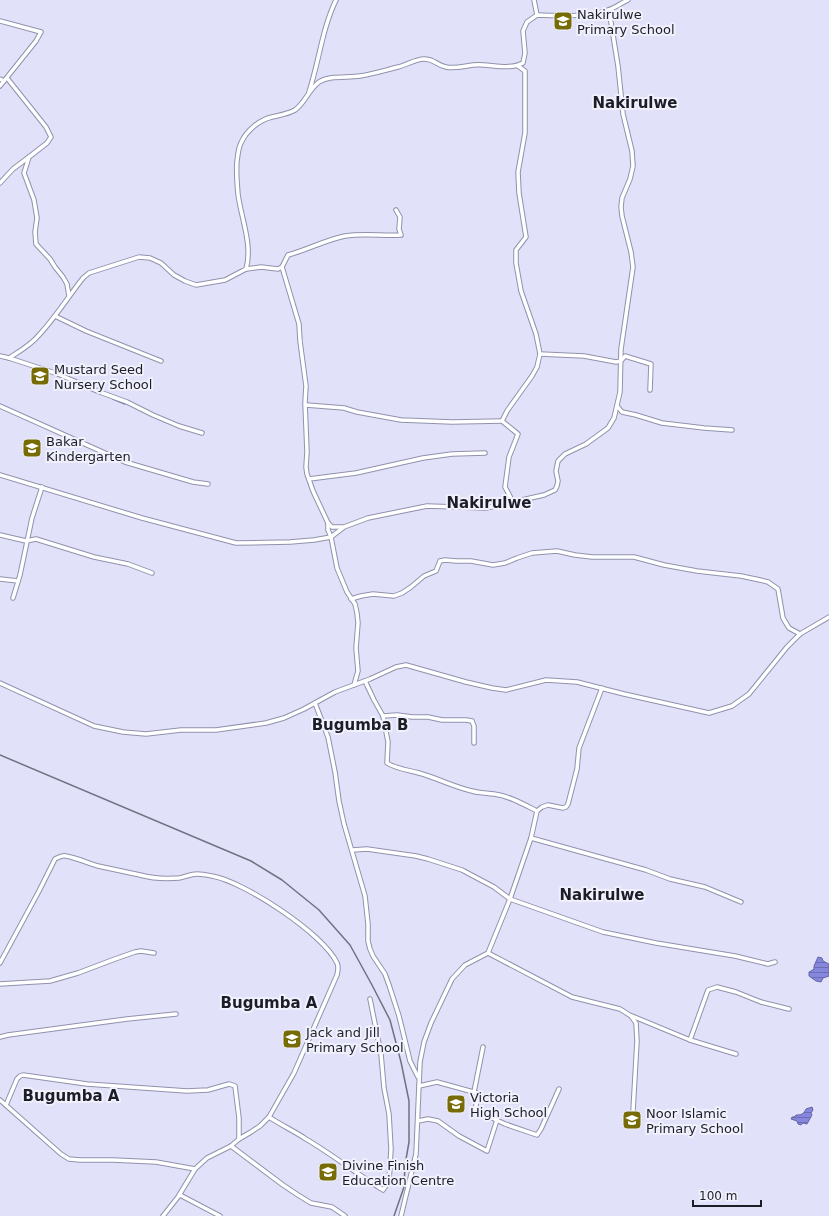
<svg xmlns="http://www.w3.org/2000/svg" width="829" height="1216" viewBox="0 0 829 1216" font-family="'DejaVu Sans',sans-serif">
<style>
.water{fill:url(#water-rules);stroke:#6666a6}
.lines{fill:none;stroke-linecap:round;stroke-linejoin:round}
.stream{stroke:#6666a6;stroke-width:1.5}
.minor-casing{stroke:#9092ad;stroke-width:5.5}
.minor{stroke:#fff;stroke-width:3.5}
.rail{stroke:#707181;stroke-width:1.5}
.labels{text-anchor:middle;stroke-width:4;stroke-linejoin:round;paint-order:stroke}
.poi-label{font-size:13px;fill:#1c1d27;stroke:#f0f1fd;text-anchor:start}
.quarter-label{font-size:15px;font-weight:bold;fill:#1c1d27;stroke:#f0f1fd}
</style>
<defs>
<pattern id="water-rules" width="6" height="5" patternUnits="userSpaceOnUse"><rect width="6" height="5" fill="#8686dd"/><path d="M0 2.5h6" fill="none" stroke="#6d6db3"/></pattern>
</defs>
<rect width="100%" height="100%" fill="#e1e2fa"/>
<!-- water -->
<g class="water">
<path d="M818,957l4,1 1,3 6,3v12l-6,2 -2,4 -5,-1 -7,-5v-4l2,-1 3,-2v-3z"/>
<path d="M812,1107l1,3 -2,3 1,2 -5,9 -4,-1 -2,2 -3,-1 -1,-3 -6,-2 1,-2h2l2,-2c5,0 8,-1 10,-6z"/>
</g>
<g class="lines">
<!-- stream -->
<path class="stream" d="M113,399l12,5"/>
<defs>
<g id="minor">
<path d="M534,0l3,15"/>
<path d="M0,21l41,11 -5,9 -32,40 -4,-2"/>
<path d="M7,78l39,49 5,10 -4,6 -18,14 -5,16 10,27 3,18 -2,14 1,12 14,15 5,8 8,10 4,7 2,12"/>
<path d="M0,86l4,-5"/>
<path d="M309,92c10,-30 13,-63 27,-92"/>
<path d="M0,183l13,-14 16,-12"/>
<path d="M282,267l17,57 1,17 6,45 -1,17 2,49 -1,15 1,7 6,17 15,32v7l3,7 6,31 10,24 8,12 2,9 1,10 -2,25 2,23 -4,14"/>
<path d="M246,269l15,-2 17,2 4,-2 6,-12c19,-5 37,-15 57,-19 18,-3 38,0 56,-1l-2,-6 1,-12 -4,-7"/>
<path d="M55,316l31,15 75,30"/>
<path d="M540,354l44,2 32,6 5,-1 4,-5 26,8 -1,26"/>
<path d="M0,356l9,2c11,-7 22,-13 30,-23 16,-17 29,-38 44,-57l6,-5 50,-16 11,1 11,5 13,12 11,6 11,4 29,-5 21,-11c7,-24 -5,-51 -8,-75 -1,-11 -2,-22 -1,-33 1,-6 1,-12 4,-18 5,-12 18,-23 31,-26 8,-2 16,-3 23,-7 10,-7 14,-21 24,-28 11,-7 28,-4 41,-6 13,-2 26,-6 38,-9 8,-2 18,-8 26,-8 11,0 12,6 22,8 9,2 18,-1 27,-2 16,-2 35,6 50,-2l2,-10 -2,-22 4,-9 10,-7c19,1 54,2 71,-5 7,-2 13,-7 20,-10"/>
<path d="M9,358l49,16 39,17 30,11 26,13 26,11 23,7"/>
<path d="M306,405l38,3 13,4 44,8 51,2 50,-1"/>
<path d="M0,406l125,56 68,20 15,2"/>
<path d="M617,406l5,6 14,3 26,8 42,5 28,2"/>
<path d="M0,475l142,43 94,25 54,-1 24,-2 17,-3 13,-10 24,-9 59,-12 59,2 58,-13 11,-5 2,-4 1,-5 -2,-10 2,-10 7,-7 21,-10 22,-16 6,-10 6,-26 1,-43 12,-82 -2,-15 -9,-36 -1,-9 1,-9 8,-19 3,-13 -1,-15 -9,-37 -5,-48 -9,-56"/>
<path d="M309,479l47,-6 67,-15 29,-4 33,-1"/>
<path d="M513,502l-8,-15 4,-30 9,-23 -16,-13 5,-10 25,-35 5,-9 3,-13 -4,-20 -15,-43 -5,-28v-13l10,-13 -7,-44 -1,-21 7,-39v-62l-7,-5"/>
<path d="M328,523l4,4h10"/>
<path d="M0,535l26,6 10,-2 58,18 34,7 24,9"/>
<path d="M0,579l18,2"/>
<path d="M13,598l7,-23 12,-57 10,-31"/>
<path d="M351,599l10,-3 12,-2 21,2 8,-3 9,-6 13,-11 12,-5 4,-10 5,-1 11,1h15l22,4 12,-2 12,-5 15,-5 25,-2 18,4 17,2h42l30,8 33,6 44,5 19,4 8,2 10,7 5,29 6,10 11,6"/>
<path d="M365,681l9,19 9,16 5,26 -1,21c10,6 21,7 32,10 18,5 35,14 53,18 7,2 15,2 22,3 15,2 29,10 43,17"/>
<path d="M0,683l94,43 29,6 23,2 35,-4h35l50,-7 18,-5 20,-9 31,-17 35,-13 26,-12 10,-2 60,17 26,6 14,2 40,-10 31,2 47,12 85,19 23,-7 17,-12 38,-47 13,-13 29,-17"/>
<path d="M315,703l13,34 7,35 4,29 5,23 21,72 3,28v17l2,8 3,7 12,18 4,11 10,31 11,45 8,16"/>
<path d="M383,716l14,-1 15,2h16l14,3h24l6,1 2,5v17"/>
<path d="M531,838l115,32 24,9 35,8 36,15"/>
<path d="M352,850l15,-1 49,7 12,3 34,11 32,17 16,12 93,33 53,11 79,13 33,8 7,-2"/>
<path d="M488,953l84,44 48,12 11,7 5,7 1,18 -4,70"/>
<path d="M0,963l39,-72 16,-32c4,-2 7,-4 11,-3 11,2 22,7 32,10 14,3 28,6 42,9 11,3 27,4 39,3 6,-1 12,-4 18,-4 5,0 10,1 15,2 31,5 112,58 125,87 2,4 1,7 0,12l-43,98 -25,44 -9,9 -9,6 -12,7 -8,7 -24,12 -12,11 -17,28 -15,19"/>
<path d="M0,984l50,-3 28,-8 37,-14 20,-7 6,-1 13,2"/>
<path d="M632,1016l58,24"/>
<path d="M0,1037l8,-2 119,-16 49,-5"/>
<path d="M736,1054l-46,-14 18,-50 9,-3 19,5 25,10 28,7"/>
<path d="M419,1086l18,-4 40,11 1,3 -3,14 30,14 32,11 4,-6 18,-40"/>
<path d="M474,1092l9,-45"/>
<path d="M0,1100l61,54 8,5 11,1h33l43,2 39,7"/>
<path d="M6,1105l11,-26 3,-3 3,-1 64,9 100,7 21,-1 21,-6 6,2 4,32v21"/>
<path d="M269,1117c12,8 25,14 37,22 27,16 51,35 77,51l6,-9 2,-32 -2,-35 -5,-26 -3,-34 -11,-55"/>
<path d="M418,1121l10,-2 10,2 21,15 28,15 10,-31"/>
<path d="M231,1146l52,39 15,10 13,8 21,4 13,9"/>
<path d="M180,1195l40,21"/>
<path d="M401,1216l15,-62 4,-92 4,-20 7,-19 21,-44 13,-14 23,-12 22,-54 21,-61 6,-27 5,-4 6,-2 15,3 3,-1 2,-3 9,-35 2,-21 23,-60"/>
</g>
</defs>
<!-- minor casing -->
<use href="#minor" class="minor-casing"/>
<!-- minor -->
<use href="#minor" class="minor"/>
<!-- rail -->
<path class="rail" d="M0,755l251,106 31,19 37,30 31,35 22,40 18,35 11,42 8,39v41l-4,23 -1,22 -10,29"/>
</g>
<!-- icons -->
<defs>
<symbol id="school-square" viewBox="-11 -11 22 22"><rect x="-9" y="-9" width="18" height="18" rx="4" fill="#766b04" stroke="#f0f1fd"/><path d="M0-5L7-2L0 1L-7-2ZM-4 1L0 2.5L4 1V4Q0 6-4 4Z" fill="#fff"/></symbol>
</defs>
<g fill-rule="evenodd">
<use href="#school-square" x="552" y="10" width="22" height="22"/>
<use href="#school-square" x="29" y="365" width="22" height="22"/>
<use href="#school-square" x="21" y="437" width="22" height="22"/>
<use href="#school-square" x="281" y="1028" width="22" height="22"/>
<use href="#school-square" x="445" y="1093" width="22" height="22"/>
<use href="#school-square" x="621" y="1109" width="22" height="22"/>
<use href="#school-square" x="317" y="1161" width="22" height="22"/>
</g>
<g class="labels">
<!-- poi labels -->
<g class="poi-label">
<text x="577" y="19">Nakirulwe<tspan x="577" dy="15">Primary School</tspan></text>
<text x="54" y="374">Mustard Seed<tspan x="54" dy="15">Nursery School</tspan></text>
<text x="46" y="446">Bakar<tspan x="46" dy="15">Kindergarten</tspan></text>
<text x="306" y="1037">Jack and Jill<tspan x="306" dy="15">Primary School</tspan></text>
<text x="470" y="1102">Victoria<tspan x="470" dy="15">High School</tspan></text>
<text x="646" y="1118">Noor Islamic<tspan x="646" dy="15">Primary School</tspan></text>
<text x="342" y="1170">Divine Finish<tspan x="342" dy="15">Education Centre</tspan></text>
</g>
<!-- quarter labels -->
<g class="quarter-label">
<text x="635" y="108">Nakirulwe</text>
<text x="489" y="508">Nakirulwe</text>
<text x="360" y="730">Bugumba B</text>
<text x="602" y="900">Nakirulwe</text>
<text x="269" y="1008">Bugumba A</text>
<text x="71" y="1101">Bugumba A</text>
</g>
</g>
<!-- scale -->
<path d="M693 1200v6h68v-6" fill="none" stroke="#1c1d27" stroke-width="2"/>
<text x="699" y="1200" font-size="12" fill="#1c1d27" stroke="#f0f1fd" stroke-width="3" paint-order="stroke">100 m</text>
</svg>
